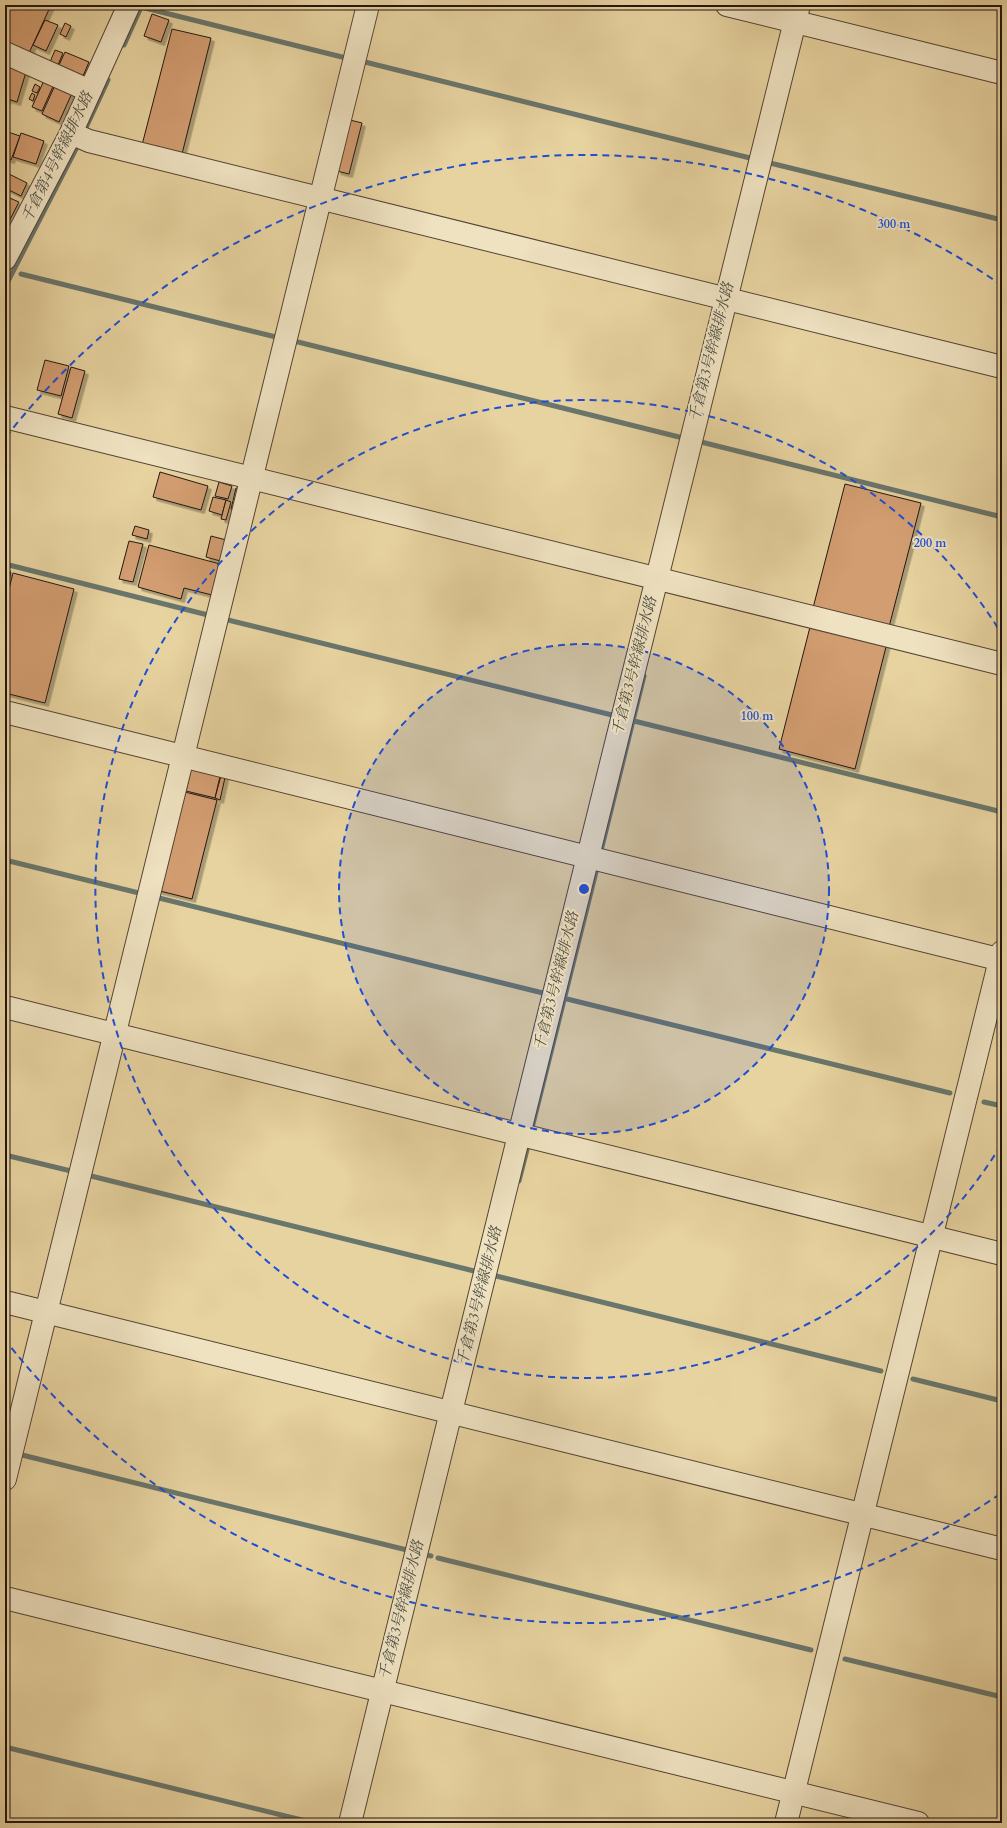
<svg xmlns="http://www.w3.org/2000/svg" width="1007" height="1828" viewBox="0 0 1007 1828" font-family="Cardo,'Noto Serif JP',serif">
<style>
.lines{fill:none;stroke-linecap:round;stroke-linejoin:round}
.stream{stroke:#69766c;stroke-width:5}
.building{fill:#d29d71;stroke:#231510;filter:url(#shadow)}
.minor-casing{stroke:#544434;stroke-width:24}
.minor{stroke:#efe2c1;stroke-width:22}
.ring{fill:none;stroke:#1d4ed8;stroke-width:2;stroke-dasharray:7 5}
.labels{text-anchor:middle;stroke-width:4;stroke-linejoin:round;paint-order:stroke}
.water-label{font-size:15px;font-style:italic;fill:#4c4e46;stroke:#efe2c1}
.centre{fill:#1d4ed8;stroke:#efe2c1;stroke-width:2}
.ring-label{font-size:12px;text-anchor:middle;font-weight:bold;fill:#1d4ed8;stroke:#efe2c1;stroke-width:4;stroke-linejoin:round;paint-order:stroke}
</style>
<defs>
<filter id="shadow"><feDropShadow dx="3.5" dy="3.5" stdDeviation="0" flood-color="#0004"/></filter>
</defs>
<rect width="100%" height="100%" fill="#e7d3a0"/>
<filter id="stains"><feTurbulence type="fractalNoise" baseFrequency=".005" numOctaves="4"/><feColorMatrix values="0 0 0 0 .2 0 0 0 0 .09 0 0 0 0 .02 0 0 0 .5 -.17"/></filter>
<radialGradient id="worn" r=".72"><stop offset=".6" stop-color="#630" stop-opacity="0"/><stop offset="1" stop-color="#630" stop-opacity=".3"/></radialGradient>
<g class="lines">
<!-- stream -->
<g class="stream">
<path d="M141,7l209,52"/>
<path d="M124,45l18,-40"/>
<path d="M361,61l393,98"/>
<path d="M83,134l25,-54"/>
<path d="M766,162l236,58"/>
<path d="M21,274l259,64"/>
<path d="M5,287l74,-144"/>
<path d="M294,341l389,97"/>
<path d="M697,441l305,76"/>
<path d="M5,564l207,52"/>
<path d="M224,619l392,97"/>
<path d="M630,720l372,92"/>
<path d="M600,855l44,-179"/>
<path d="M5,860l138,34"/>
<path d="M155,897l392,97"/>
<path d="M563,998l387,95"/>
<path d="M984,1102l18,4"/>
<path d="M531,1132l67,-268"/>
<path d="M5,1155l70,17"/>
<path d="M87,1175l391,97"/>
<path d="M519,1181l10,-39"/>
<path d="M492,1275l389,96"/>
<path d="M913,1379l89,22"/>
<path d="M18,1454l393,97"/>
<path d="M423,1554l8,2"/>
<path d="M438,1558l373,92"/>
<path d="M845,1659l157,38"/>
<path d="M5,1747l309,76"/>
</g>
</g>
<!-- building -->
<g class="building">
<path d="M5,5h46l-22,48 -24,-9z"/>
<path d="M152,14l17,6 -8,22 -17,-6z"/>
<path d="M45,20l13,5 -12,26 -13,-6z"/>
<path d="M65,23l6,3 -5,11 -6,-3z"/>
<path d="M172,29l39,9 -29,116 -40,-9z"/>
<path d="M55,50l8,3 -5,12 -8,-3z"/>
<path d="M65,52l24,10 -6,14 -24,-11z"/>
<path d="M5,64l21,8 -9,30 -9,-3 -3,4z"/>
<path d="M45,78l10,4 -13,29 -10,-4z"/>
<path d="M56,83l17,8 -14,31 -17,-8z"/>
<path d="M35,84l5,3 -3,6 -5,-2z"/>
<path d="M32,93l3,2 -2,6 -4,-2z"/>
<path d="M350,120l12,3 -13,51 -12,-3z"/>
<path d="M5,131l15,5 -9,24 -6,-2z"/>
<path d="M21,133l23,8 -8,23 -23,-7z"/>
<path d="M9,174l18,9 -6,13 -16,-8v-5z"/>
<path d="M5,196l14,6 -13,25 -1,-1z"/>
<path d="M45,360l24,6 -8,30 -24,-6z"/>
<path d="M71,367l14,4 -13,47 -14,-4z"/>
<path d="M160,472l48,14 -7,24 -48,-13z"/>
<path d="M219,482l13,4 -4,13 -13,-3z"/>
<path d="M845,484l76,19 -32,124 -76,-19z"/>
<path d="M236,488l6,2 -5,20 -6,-1z"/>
<path d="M213,497l13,3 -4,15 -13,-4z"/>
<path d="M226,500l5,2 -5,18 -5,-1z"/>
<path d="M135,526l14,4 -2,9 -15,-4z"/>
<path d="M211,536l19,5 -6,21 -18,-5z"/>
<path d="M129,541l14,3 -10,38 -14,-3z"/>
<path d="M149,545l71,19 -8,31 -28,-7 -3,11 -43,-12z"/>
<path d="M5,570l6,2 -6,24z"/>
<path d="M13,573l61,16 -29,114 -40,-10v-88z"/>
<path d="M811,623l76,20 -32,126 -76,-20z"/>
<path d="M192,765l29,7 -6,26 -29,-7z"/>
<path d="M222,772l4,1 -6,27 -5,-2z"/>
<path d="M181,791l36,9 -25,99 -36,-9z"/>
</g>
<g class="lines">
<defs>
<g id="minor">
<path d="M727,5l275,68"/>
<path d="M5,53l85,38"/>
<path d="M71,133l18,8 913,226"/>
<path d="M5,259l66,-126 58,-128"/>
<path d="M5,417l997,247"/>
<path d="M5,712l997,248"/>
<path d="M5,1007l997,247"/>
<path d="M5,1302l997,247"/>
<path d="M5,1479l363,-1474"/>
<path d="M5,1598l913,225"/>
<path d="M350,1823l169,-688 280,-1130"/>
<path d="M786,1823l216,-871"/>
</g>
</defs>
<!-- minor casing -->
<use href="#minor" class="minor-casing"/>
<!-- minor -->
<use href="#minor" class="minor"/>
</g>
<!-- distance rings -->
<circle cx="584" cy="889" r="245" fill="#1d4ed8" fill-opacity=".12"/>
<g class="ring">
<circle cx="584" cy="889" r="245"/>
<path d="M1001 1145A489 489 0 1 1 1001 633"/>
<path d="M1000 1494A734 734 0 0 1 6 1341M6 437A734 734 0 0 1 1000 284"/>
</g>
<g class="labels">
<!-- water labels -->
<g class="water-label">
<text transform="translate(57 157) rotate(-64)" y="5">千倉第4号幹線排水路</text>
<text transform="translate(711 352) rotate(-76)" y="5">千倉第3号幹線排水路</text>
<text transform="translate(634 666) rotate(-76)" y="5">千倉第3号幹線排水路</text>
<text transform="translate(556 981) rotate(-76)" y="5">千倉第3号幹線排水路</text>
<text transform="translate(479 1296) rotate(-76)" y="5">千倉第3号幹線排水路</text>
<text transform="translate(401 1610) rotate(-76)" y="5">千倉第3号幹線排水路</text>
</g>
</g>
<circle cx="584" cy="889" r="6" class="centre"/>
<g class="ring-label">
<text x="894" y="228">300 m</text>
<text x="930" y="547">200 m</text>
<text x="757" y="720">100 m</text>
</g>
<!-- margin -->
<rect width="1007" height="1828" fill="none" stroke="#e7d3a0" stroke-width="20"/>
<rect x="6" y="6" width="995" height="1816" fill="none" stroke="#231510" stroke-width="2"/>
<rect x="10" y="10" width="987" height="1808" fill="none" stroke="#231510"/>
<rect width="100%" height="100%" filter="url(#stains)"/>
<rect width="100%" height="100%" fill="url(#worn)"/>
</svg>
